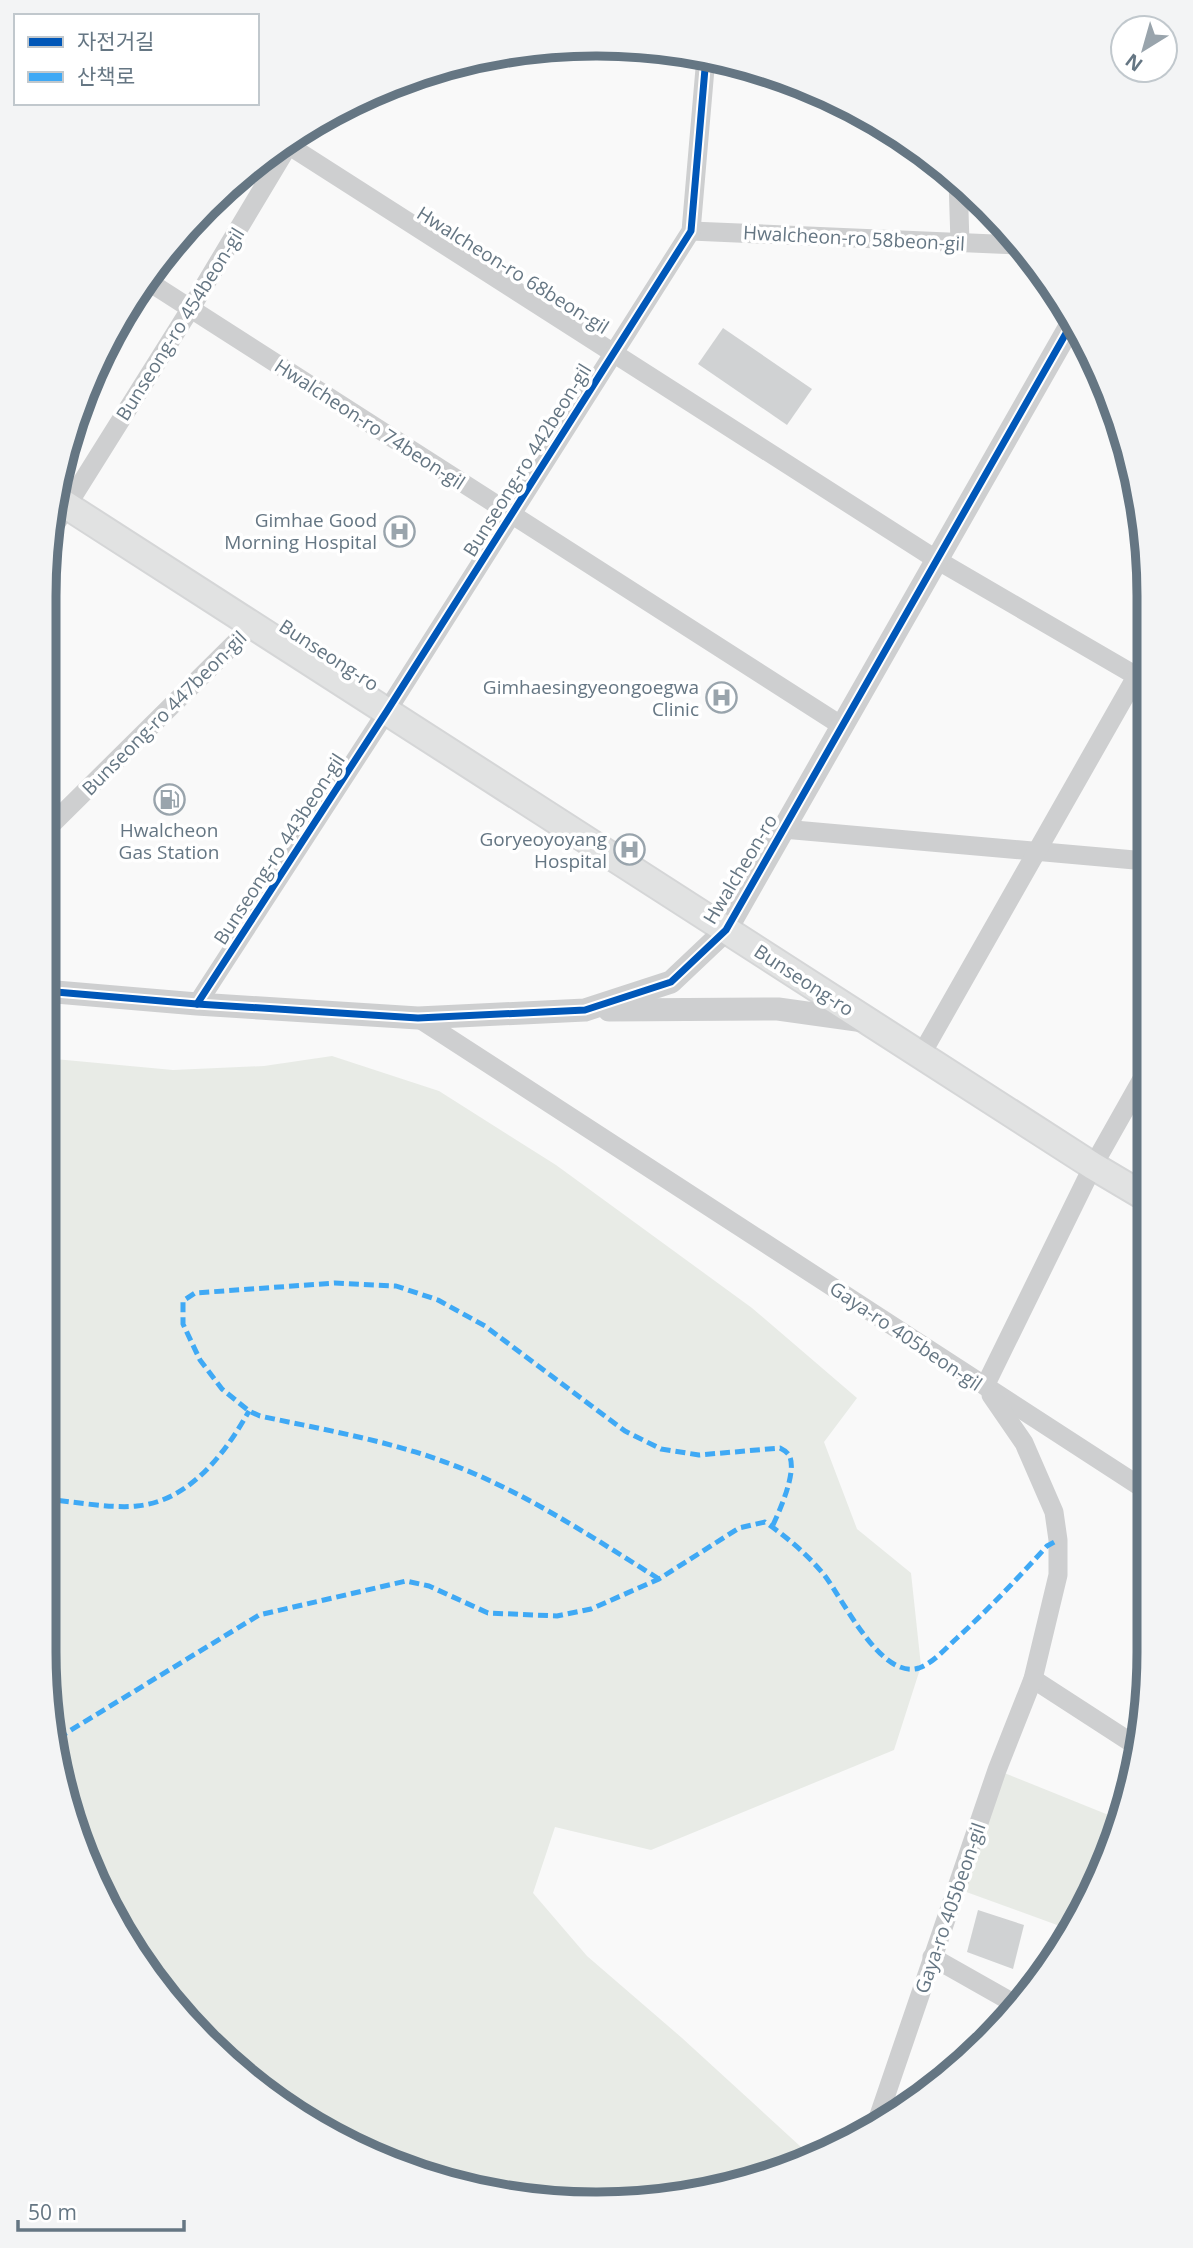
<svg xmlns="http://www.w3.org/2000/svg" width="1193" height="2248" viewBox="0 0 1193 2248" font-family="'Open Sans','Noto Sans KR',sans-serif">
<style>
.green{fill:#e8ebe6}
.building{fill:#d0d2d3}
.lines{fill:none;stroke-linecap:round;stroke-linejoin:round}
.secondary-casing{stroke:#d5d6d7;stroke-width:30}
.minor{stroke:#cecfd0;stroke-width:19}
.tertiary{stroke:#cecfd0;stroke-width:23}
.secondary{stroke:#e1e2e2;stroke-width:26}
.quiet{stroke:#3fa9f5;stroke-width:5;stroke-dasharray:10 5;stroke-linecap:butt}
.cycleway-casing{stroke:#fff;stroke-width:11}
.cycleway{stroke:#0057b8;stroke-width:7}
.labels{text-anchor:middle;stroke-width:7;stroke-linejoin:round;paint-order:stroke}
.street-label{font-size:19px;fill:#657683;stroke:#fff}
.poi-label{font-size:19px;fill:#657683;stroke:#fff;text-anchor:end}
.rim{fill:none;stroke:#657683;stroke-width:9}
</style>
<rect width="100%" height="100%" fill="#f9f9f9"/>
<!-- green -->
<g class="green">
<path d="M332,1056l107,35 117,74 196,143 105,90 -33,44 33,87 54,44 10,93 -27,84 -243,100 -96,-23 -22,66 54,63 95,82 131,120 -73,27 -107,18 -179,-17 -164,-75 -132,-123 -85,-158 -29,-179v-593l129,12 91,-4z"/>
<path d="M997,1770l124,50 -29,76 -24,33 -110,-40z"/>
</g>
<!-- building -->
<g class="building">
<path d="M723,328l89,61 -25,36 -89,-61z"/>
<path d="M978,1910l46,15 -11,44 -46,-17z"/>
</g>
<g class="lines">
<defs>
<path id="secondary" d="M55,498l1038,668 54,32"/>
</defs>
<!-- secondary casing -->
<use href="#secondary" class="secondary-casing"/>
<!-- minor -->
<g class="minor">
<path d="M285,143l652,417 208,121"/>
<path d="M958,179l2,64"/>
<path d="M691,231l327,14"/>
<path d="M146,280l696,446"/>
<path d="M50,533l141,-225 97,-162 1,-6"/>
<path d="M783,829l363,32"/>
<path d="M45,831l208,-206"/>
<path d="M197,1004l190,-293 304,-480 15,-174"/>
<path d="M418,1018l729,473"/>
<path d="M921,1055l224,-394"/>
<path d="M985,1386l108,-220 53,-94"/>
<path d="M1033,1679l105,68"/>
<path d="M932,1957l83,47"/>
<path d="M877,2121l120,-351 36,-91 25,-104v-35l-4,-28 -30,-69 -33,-48"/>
</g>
<!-- tertiary -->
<g class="tertiary">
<path d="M44,991l153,13 221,14 167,-8 86,-28 55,-52 347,-609"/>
<path d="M609,1010l169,-1 86,12"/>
</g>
<!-- secondary -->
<use href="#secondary" class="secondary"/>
<!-- quiet -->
<g class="quiet">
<path d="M44,1499c26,2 68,10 93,7 52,-5 88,-52 112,-95"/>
<path d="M659,1579c-67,-42 -133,-86 -206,-114 -62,-24 -128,-35 -193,-49l-11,-5 -27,-22 -22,-29 -17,-36v-23l12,-8 140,-10 61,3 42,14 47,26 140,105 36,18 38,6 81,-7c2,1 7,4 9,7 9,16 -10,57 -17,72"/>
<path d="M58,1738l201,-123 147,-34 23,5 59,27 69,3 34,-7 68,-30 80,-51 26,-6c22,15 43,33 60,54 19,25 56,104 94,92 14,-5 27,-20 38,-30 32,-29 61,-60 90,-92l11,-6"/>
</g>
<defs>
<g id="cycleway">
<path d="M44,991l153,13 221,14 167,-8 86,-28 55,-52 347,-609"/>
<path d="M197,1004l190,-293 304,-480 15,-174"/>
</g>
</defs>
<!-- cycleway casing -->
<use href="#cycleway" class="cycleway-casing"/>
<!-- cycleway -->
<use href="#cycleway" class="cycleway"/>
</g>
<!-- icons -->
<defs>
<symbol id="hospital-ring" viewBox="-11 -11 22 22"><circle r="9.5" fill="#fff" stroke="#99a4ac" stroke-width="1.5"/><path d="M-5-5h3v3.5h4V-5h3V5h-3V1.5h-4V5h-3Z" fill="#99a4ac"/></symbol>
<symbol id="fuel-ring" viewBox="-11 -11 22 22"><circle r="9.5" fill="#fff" stroke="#99a4ac" stroke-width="1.5"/><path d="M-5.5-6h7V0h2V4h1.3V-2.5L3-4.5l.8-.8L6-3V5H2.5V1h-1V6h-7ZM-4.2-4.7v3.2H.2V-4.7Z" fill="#99a4ac"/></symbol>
</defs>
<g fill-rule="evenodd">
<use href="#hospital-ring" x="382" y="514" width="35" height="35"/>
<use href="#hospital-ring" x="704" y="680" width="35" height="35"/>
<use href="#fuel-ring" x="152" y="782" width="35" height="35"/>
<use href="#hospital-ring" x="612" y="832" width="35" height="35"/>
</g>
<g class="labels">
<!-- street labels -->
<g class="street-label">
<text transform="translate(854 238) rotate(3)" y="7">Hwalcheon-ro 58beon-gil</text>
<text transform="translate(513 270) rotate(32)" y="7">Hwalcheon-ro 68beon-gil</text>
<text transform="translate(180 324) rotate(-58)" y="7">Bunseong-ro 454beon-gil</text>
<text transform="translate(370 424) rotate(33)" y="7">Hwalcheon-ro 74beon-gil</text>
<text transform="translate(527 460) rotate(-58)" y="7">Bunseong-ro 442beon-gil</text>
<text transform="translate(329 655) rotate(33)" y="7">Bunseong-ro</text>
<text transform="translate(164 713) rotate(-45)" y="7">Bunseong-ro 447beon-gil</text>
<text transform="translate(279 849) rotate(-57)" y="7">Bunseong-ro 443beon-gil</text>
<text transform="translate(740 869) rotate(-59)" y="7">Hwalcheon-ro</text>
<text transform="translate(804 980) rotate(33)" y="7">Bunseong-ro</text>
<text transform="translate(906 1336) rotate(34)" y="7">Gaya-ro 405beon-gil</text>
<text transform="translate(950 1908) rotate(-71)" y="7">Gaya-ro 405beon-gil</text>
</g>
<!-- poi labels -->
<g class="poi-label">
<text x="377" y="527">Gimhae Good<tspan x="377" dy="22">Morning Hospital</tspan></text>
<text x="699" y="694">Gimhaesingyeongoegwa<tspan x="699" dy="22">Clinic</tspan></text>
<text x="169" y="837" text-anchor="middle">Hwalcheon<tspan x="169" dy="22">Gas Station</tspan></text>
<text x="607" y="846">Goryeoyoyang<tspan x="607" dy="22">Hospital</tspan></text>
</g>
</g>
<!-- crop -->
<path d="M0 0H1193V2248H0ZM596 56H597A540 540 0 0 1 1137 596V1652A540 540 0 0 1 597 2192H596A540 540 0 0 1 56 1652V596A540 540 0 0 1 596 56Z" fill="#f3f4f5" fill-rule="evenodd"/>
<path class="rim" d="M596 56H597A540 540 0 0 1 1137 596V1652A540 540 0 0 1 597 2192H596A540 540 0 0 1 56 1652V596A540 540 0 0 1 596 56Z"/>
<!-- legend -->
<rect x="14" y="14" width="245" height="91" fill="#ffffff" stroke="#c1c8cd" stroke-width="2"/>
<rect x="28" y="37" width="35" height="10" fill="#0057b8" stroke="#c1c8cd" stroke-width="2"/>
<text x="77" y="49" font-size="21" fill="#657683">자전거길</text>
<rect x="28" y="72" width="35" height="10" fill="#3fa9f5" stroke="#c1c8cd" stroke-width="2"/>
<text x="77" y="84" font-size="21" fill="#657683">산책로</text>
<!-- north arrow -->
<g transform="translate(1144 49) rotate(217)"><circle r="33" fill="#ffffff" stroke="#c1c8cd" stroke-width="2"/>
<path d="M0-5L12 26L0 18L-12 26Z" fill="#99a4ac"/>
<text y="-10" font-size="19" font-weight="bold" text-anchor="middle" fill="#657683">N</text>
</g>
<!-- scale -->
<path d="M18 2220v10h166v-10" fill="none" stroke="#657683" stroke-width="3.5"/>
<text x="28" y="2220" font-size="21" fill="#657683" stroke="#ffffff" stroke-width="5" paint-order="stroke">50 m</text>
</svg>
